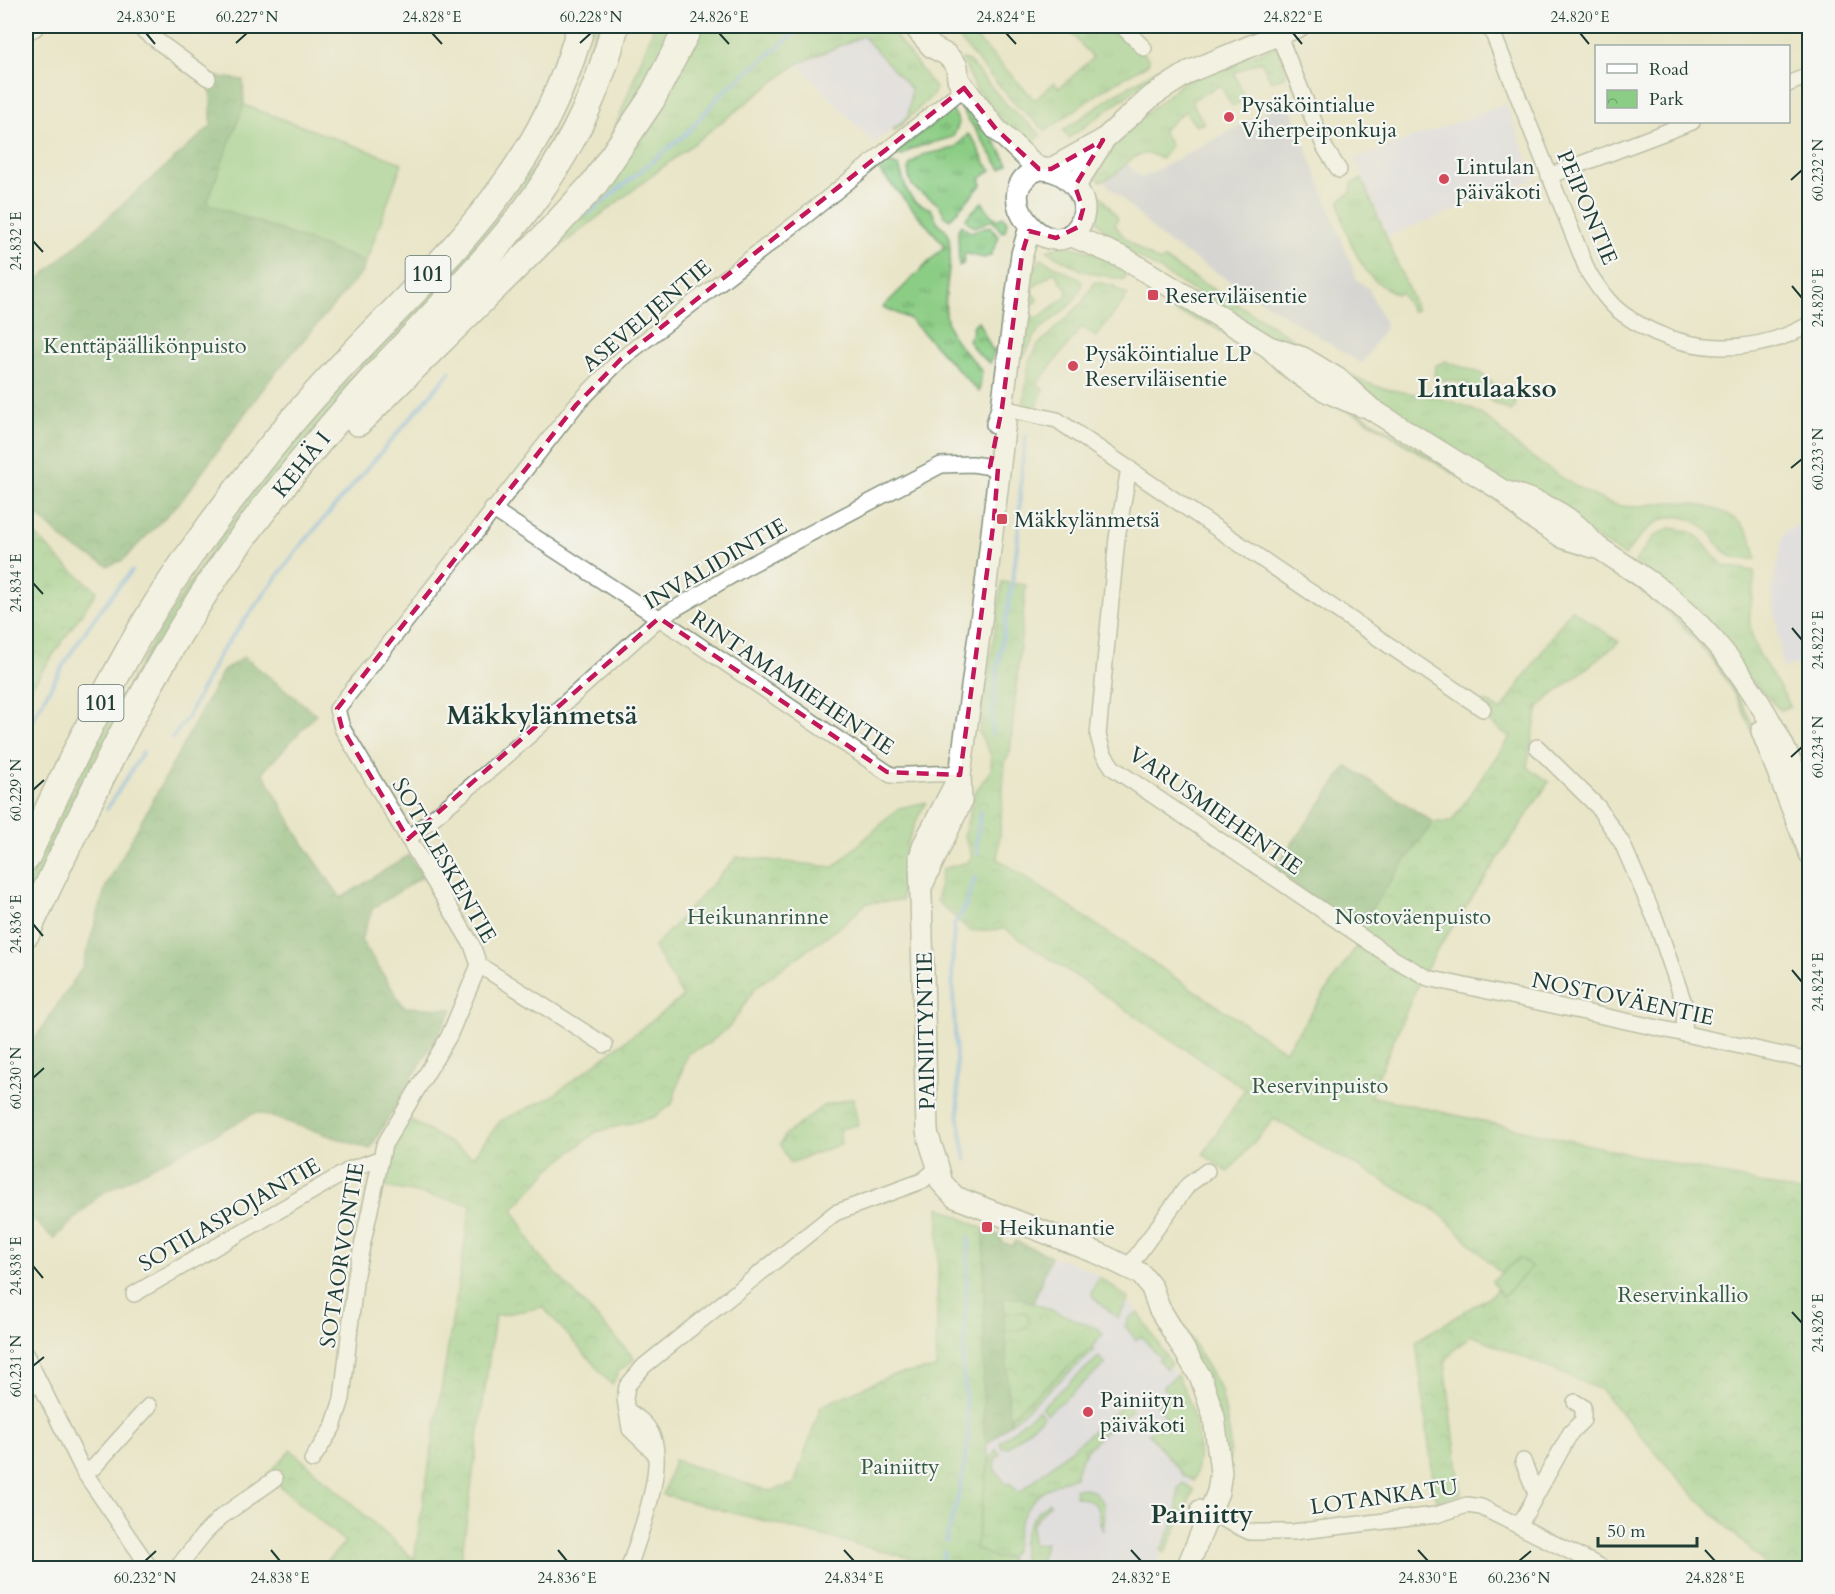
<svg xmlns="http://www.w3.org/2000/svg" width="1835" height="1594" viewBox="0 0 1835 1594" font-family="Cardo,serif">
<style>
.built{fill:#d8d7f8}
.industrial{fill:#bfc2dd}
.grass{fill:url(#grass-tufts);stroke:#56855c;stroke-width:1.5}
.forest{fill:url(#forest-crowns);stroke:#487653;stroke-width:1.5}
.park{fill:url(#park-crowns);stroke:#56855c;stroke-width:1.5}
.garden{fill:#8ccd85;stroke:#56855c;stroke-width:1.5}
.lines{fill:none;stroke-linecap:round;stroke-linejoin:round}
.stream{stroke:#77b2e8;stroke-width:4}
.street-casing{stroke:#84917e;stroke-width:18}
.secondary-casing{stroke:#84917e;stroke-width:24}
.highway-casing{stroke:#84917e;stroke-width:30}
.street{stroke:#fff;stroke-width:15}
.secondary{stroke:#fff;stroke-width:21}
.highway{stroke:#fff;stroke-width:27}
.marked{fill:none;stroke:#c2185b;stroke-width:4.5;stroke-dasharray:12 8;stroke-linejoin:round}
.ticks{fill:none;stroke:#1f3d34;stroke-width:2}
.poi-dot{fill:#d1495b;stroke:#f6f6f2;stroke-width:2}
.labels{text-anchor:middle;stroke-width:4.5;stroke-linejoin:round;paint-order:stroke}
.shield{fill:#f6f6f2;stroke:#60746d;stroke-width:1.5}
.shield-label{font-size:21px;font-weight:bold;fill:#1f3d34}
.poi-label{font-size:22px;fill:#1f3d34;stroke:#f6f6f2;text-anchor:start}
.street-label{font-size:22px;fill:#1f3d34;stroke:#f6f6f2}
.park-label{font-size:22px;fill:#355a44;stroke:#f6f6f2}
.quarter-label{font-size:26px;font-weight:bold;fill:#1f3d34;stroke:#f6f6f2}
.neatline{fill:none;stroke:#1f3d34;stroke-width:2}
.ticks-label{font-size:15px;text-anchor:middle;fill:#1f3d34}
</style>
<defs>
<pattern id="grass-tufts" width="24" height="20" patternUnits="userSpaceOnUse" patternTransform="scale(1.5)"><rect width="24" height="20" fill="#8ccd85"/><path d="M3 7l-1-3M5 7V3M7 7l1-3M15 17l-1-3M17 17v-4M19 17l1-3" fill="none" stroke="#72a86e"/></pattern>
<pattern id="forest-crowns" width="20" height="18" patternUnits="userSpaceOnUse" patternTransform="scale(1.5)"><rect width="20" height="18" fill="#71b072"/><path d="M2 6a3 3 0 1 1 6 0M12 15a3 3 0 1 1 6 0" fill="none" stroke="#5c905e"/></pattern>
<pattern id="park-crowns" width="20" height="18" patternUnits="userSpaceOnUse" patternTransform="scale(1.5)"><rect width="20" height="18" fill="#8ccd85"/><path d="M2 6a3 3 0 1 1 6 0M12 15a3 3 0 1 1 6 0" fill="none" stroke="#72a86e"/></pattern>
</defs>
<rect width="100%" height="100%" fill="#f6f6f2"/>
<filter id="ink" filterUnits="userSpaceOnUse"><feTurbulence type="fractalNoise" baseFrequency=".0167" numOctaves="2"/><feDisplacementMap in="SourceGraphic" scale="12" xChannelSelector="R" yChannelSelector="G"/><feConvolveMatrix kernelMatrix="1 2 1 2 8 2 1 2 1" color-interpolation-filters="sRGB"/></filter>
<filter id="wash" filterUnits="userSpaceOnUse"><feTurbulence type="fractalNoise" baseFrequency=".008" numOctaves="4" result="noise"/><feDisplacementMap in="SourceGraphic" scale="24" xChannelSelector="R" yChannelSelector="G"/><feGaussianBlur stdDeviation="1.35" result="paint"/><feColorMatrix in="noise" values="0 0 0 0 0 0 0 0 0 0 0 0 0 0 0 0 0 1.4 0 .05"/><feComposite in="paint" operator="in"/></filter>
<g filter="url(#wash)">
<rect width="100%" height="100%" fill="#e9e5c8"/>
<!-- built -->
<g class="built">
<path d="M863,36l48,53 -3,27 -34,28 -77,-80z"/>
<path d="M1506,104l29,75 -147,57 -33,-77z"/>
<path d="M1809,519v142l-26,7 -11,-79 12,-57z"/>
<path d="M984,1229l19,8 -2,5 12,4 2,-5 74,29 26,17 23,25 51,86 8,30v42l-42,98h-140l-7,-11 -13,1 -21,-10 15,-86 -6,-36z"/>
</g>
<!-- industrial -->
<path class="industrial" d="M1288,100l69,180 12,9 17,37 -24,38 -199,-125 -58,-57 20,-20 17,16z"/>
<!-- grass -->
<g class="grass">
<path d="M596,26h8l-30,86 -42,74 -369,449 -69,125 -68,145v-17c69,-150 145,-293 249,-423 42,-52 87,-101 132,-149 61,-64 121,-126 160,-206 13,-27 21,-56 29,-84z"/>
<path d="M654,26h30l-73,113z"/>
<path d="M697,26h191l47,62 -1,6 -39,37 -2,-2 15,-13 3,-27 -48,-53 -66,28 -242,186 -6,-7z"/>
<path d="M948,26h17l70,74 19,-17 5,5 34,-30 -28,-32c26,0 70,8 84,34l-1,4 -42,24 -60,43 -32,-28z"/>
<path d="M1276,47l11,26 -3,4 -13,4 -10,-20 -27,12 12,27 -14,6 -12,-21 -29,16 13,22 -8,3 -11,-15 -23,20 9,14 -9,14c-33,-18 -37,19 -62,22l-10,-12 19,-23 75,-65z"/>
<path d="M962,59l7,2 38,44 34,30 -16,14 -50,-62z"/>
<path d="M1165,65l2,2 -98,71 -6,-7 51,-36z"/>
<path d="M959,105c23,4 38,41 49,59l-7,5z"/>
<path d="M950,110l4,2 5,11 -6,14 -42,12 -9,7 -8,-2z"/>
<path d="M968,134c12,10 12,26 23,36l-11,9 2,5 -32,35 -6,-3c-5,-25 -40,-17 -35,-50l13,-11 33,-7z"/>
<path d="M887,162l12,5 9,26 7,9 16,7 7,14 9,8c10,32 -9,64 2,97 7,19 23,28 33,44l-3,20 -69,-73 -27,-12 62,-61 -68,-78z"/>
<path d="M1087,178l31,40 -3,6c7,15 30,30 45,38l4,-3 196,121c36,17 78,11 113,30 22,11 34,29 53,43 21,15 58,40 82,49 19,8 33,4 53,1 27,-4 72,5 87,30 5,8 7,17 8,26 -9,0 -18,1 -27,-4 -10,-5 -13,-17 -21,-24 -35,-32 -62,-5 -83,25l-503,-309c-23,-22 -39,-35 -35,-69z"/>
<path d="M1362,179l55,131 -5,2 -11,-19 -5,1c-8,-5 -17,-10 -24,-16 -14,-15 -34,-59 -32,-78l11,-8 1,-9z"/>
<path d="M982,202l9,13 7,5 5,-4 4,6 -2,9 -3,1 -10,-12 -18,7 -9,-8z"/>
<path d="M961,225l9,7 20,-6 9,11 -8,18 -7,3 -19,-5 -2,11 -4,2 -1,-36z"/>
<path d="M1061,244l41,11 25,19 -4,6 -40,-9 -36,-20z"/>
<path d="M1041,259l38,20 3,4c-4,24 -30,33 -45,50 -5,7 -8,14 -12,22h-8l7,-38h15l28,-22 -1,-7 -12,-16 -24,18 7,9 -1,4 -9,1 -3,-4 5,-23z"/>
<path d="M1095,282l20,4v3l13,6 -32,42 -14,-10 -45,57 6,5 -7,21 -13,-2 6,-46 9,-17 44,-42z"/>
<path d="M1179,307l13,5 425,257 -2,4 -55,-27 -57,-42 -143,-88 -45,-19 -32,-22 -15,-14 -55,-35 -38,-14z"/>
<path d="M978,321l13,27 4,2 -5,13 -13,-10 -9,-13 5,-9 -1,-4z"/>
<path d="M1445,361l35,12 36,28 -1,6 -5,4 -41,-22 -4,-6 -27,-4 -4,-4 1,-9z"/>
<path d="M1670,528c34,2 32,19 54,38l30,5c3,17 -7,37 -4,55 5,32 27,52 40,80l-10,4 -145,-148 18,-25z"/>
<path d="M1628,575c103,76 129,152 172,266l-6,3c-22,-61 -41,-128 -79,-180 -25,-34 -56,-61 -90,-85z"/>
<path d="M1099,1277l30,22 -11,19 -25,-21 -1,-5z"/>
<path d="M1158,1283l63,107 9,46 -1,43z"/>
<path d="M1138,1312l33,52 -5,5 -8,-9 2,-2 -19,-22 -5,4 -11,-14 3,-7z"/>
<path d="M1091,1348l3,3 -83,72 -2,-5z"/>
<path d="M1099,1357l7,7 -59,50 -6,-7z"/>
<path d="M1177,1375c18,33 28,69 17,106l-10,-5 -36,-43 18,-16 -10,-13 12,-11 -5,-6z"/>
<path d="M1126,1403l6,7c-23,19 -51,36 -57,67 -27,8 -49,22 -57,52 -2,7 -1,17 -5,23 -9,14 -29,2 -39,-4l15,-86 7,-13 4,5 -5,6 -1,9 13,16 3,-2 9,10z"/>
<path d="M1038,1410l6,6 -36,31 -6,1 -2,-6z"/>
<path d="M1183,1483l11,7 -29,63 -4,-2 16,-36 1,-27z"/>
<path d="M1085,1488l10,4 9,12 -1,27c-9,-18 4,-27 -27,-35l-1,-7z"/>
<path d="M1049,1502l1,2 -18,21v20l14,-2 -8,25h-13c-7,-28 1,-48 24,-66z"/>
</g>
<!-- forest -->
<g class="forest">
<path d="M211,76l32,4 1,25 -37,98 159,59 -4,10 -91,106 -89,122 -59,60 -15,6 -39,-21 -43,-41v-214l185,-164z"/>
<path d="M244,657l72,57 -53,58 38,68 40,58 68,-43 14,21 -50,32 -12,32 43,67 49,2 -83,140 -113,-37 -156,82 -47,45 -28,-25v-162l56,-84 24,-82 117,-215z"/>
<path d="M1347,766l86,56 -76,107 -84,-59z"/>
<path d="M984,1229l19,8 -2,5 12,4 2,-5 36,15 -18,47 -12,-5 -17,1 7,124 -25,22 -3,-19z"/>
</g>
<!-- park -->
<g class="park">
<path d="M26,525l37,38 34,28 -71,104z"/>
<path d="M1002,582l24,3 -16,168 -5,9 -7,97 287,192 71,-104 1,-18 76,-107h18l59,-85 -32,-23 7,-13 16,10 70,-102 48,33 -81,65 -11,60 22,15 -113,170 -19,34 -47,110 439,98v374h-40l-84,-82 -84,-96 -130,-55 -17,15 -9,12 16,132 -25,8 -20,-161 79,-48 6,-20 -64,-62 -163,-92 -46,53 -25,-18 42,-65 -240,-160 -35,2 -33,-30 5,-32 26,-7 4,-6 -8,-21 11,-43 16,-22v-15l-12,-23z"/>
<path d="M926,802c-20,36 -25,56 -24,98l-35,3 -22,20 -89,64 -26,39 -21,17 -22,11 -15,50 -18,13 -58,15 -46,37 -37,40 24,44 98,106 -17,13 -6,13 -69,-78 -48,9 -35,252h-139l24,-26 -78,-67 24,-25 123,109 57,-355 -91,-18 2,-23 25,-45 66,39 27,-36 51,-24 132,-100 -29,-50 83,-90 97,10 65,-59z"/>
<path d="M853,1098l5,27 -19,4 2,15 -51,19 -10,-19 5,-9 38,-29z"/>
<path d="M939,1207l45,22 -1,197 6,36 -14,86 20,10 13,-1 7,11h-83l1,-4 -270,-69 11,-35 95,31 25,-7 27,-78 71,-31 44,-7z"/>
<path d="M1004,1298h17l78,31 4,5 -10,12 -84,72z"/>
</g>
<!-- garden -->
<g class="garden">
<path d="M244,105l158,58 -36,99 -159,-59z"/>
<path d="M1519,1258l13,9 -29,30 -11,-16z"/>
<path d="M1026,1312l4,11 -8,6 -17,2 -1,-18z"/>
</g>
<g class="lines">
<!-- stream -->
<g class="stream">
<path d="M587,215l101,-83 33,-38 82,-68"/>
<path d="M26,731c31,-57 63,-112 106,-160"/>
<path d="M992,734c0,-64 19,-125 25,-188 4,-37 2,-74 9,-110"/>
<path d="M172,738l15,-20 33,-65 78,-104 152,-177"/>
<path d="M107,809l36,-57"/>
<path d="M978,853l-2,-7 4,-34"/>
<path d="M966,1160l-7,-39 -7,-151 2,-45 10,-16 11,-31"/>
<path d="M946,1541l14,-52 9,-52 -6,-66 6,-133"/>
<path d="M942,1568l2,-17"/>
</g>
</g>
</g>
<g filter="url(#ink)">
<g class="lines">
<defs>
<g id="street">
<path d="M137,26l71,52"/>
<path d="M1122,26l22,22"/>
<path d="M1490,26l98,246c10,15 20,31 35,42 56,40 128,44 187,10"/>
<path d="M1278,34l47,114 14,22"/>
<path d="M1788,84l22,-9"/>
<path d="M1549,176l143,-54"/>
<path d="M1002,408l55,12 426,289"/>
<path d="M1129,468l-12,70 -19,197 5,18 10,15 281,191 34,19 382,83"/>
<path d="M492,509l167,109 232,157c24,2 42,-4 69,0"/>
<path d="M1537,747l61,60 24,36 34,78 29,85 -1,28"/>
<path d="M408,839l94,-79 157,-142 87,-51 195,-102 31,-1 26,4"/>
<path d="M605,1045l-126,-80 -7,-20 -130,-217 -5,-19 239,-304 45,-46 183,-142 160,-129"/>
<path d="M1127,1269l61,-84 19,-14"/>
<path d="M134,1294l217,-125 28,-10"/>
<path d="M26,1355l58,117 66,96"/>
<path d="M26,1392l11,-12"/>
<path d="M628,1411c9,6 18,12 23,22 17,32 -12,102 -22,135"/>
<path d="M656,1454l-26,-25 -5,-30 2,-13 17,-20 191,-153 87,-32 16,-13"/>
<path d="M312,1460l21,-33 9,-28 14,-125 28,-129 65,-109 30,-71"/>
<path d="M1523,1461l13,33"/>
<path d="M84,1472l10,-5 55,-61"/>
<path d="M1199,1508l51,24h43l143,-17 31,-10 14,2 122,61"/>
<path d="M1519,1526l52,-94 12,-12v-13l-8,-5"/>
<path d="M177,1568l26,-33 18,-18 54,-38"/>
</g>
<g id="secondary">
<path d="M914,26l18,21 15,8 10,11 1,13 38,50 43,40"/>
<path d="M26,29l7,-3"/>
<path d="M1039,169c27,-2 57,31 40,57 -29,44 -96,-35 -40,-57z"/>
<path d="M1051,169l52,-29 49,-44 39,-25 108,-45"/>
<path d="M1075,186l27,-43"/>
<path d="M1070,235l54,23 145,89 34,11 35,21 33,30 132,82 25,24 36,23 36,11"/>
<path d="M1271,349c29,30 52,43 91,57"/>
<path d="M997,424l5,-16 20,-154 8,-27"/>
<path d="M1507,492c24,7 49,16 69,33 10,8 16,19 26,25 22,15 44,28 64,44 68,56 114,133 144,215"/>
<path d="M1762,731l48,123"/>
<path d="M960,775l-36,69 -4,13 7,274c3,15 14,40 14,51l14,15 145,57 41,20 11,14 7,20 42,70 13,39 7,55 -3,20 -31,76"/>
<path d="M923,883l38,-81 -1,-27 26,-191 19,-163 -4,-9"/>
</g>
<g id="highway">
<path d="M358,422l187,-185 49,-53 57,-84 38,-74"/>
<path d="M26,858c35,-77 72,-153 114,-226 42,-72 96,-142 148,-206 79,-96 182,-176 245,-284 21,-36 37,-76 48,-116"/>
<path d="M26,933c66,-140 131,-282 225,-407 39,-51 80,-101 123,-148 105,-114 202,-194 241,-352"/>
</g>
</defs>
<!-- street casing -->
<use href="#street" class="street-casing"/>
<!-- secondary casing -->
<use href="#secondary" class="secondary-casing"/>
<!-- highway casing -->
<use href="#highway" class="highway-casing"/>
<!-- street -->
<use href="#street" class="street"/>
<!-- secondary -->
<use href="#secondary" class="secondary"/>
<!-- highway -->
<use href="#highway" class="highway"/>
</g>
</g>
<!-- marked area -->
<path d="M0 0H1835V1594H0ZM964,88l32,41 43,40h12l52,-29 -28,46 8,23 -5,18 -22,11 -27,-7 -7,23 -20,154 -12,59 8,1 -4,51 -34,256 -73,-3 -228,-154 -251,221 -66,-111 -5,-19 239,-304 45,-46z" fill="#e9e5c8" fill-opacity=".55" fill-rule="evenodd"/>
<path class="marked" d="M964,88l32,41 43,40h12l52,-29 -28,46 8,23 -5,18 -22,11 -27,-7 -7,23 -20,154 -12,59 8,1 -4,51 -34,256 -73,-3 -228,-154 -251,221 -66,-111 -5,-19 239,-304 45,-46z"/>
<!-- ticks -->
<path class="ticks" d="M146,33l9,11M432,33l10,11M719,33l10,11M1006,33l10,11M1293,33l9,11M1580,33l9,11M236,43l11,-10M580,43l11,-10M1791,180l11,-10M33,241l10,11M1792,286l10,12M1791,468l11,-9M33,583l10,11M1792,628l10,12M1791,757l11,-10M33,790l11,-10M33,924l10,12M1792,970l10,12M33,1078l11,-10M33,1266l10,12M1792,1312l10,11M33,1366l11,-9M271,1550l9,11M558,1550l9,11M844,1550l10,11M1131,1550l10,11M1418,1550l10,11M1705,1550l10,11M145,1561l11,-10M1519,1561l12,-10"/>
<!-- markers -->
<g class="poi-dot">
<circle cx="1229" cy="117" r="6"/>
<circle cx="1444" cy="179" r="6"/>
<rect x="1147" y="289" width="12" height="12" rx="3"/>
<circle cx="1073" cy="366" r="6"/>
<rect x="996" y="513" width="12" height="12" rx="3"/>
<rect x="981" y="1221" width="12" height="12" rx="3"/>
<circle cx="1088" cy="1412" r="6"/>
</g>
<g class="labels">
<!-- shield labels -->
<g class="shield">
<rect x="405.5" y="256" width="45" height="36" rx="4.5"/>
<rect x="78.5" y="685" width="45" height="36" rx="4.5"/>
</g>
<g class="shield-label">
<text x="428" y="281">101</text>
<text x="101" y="710">101</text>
</g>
<!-- poi labels -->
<g class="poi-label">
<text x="1241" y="112">Pysäköintialue<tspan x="1241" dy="25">Viherpeiponkuja</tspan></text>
<text x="1456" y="174">Lintulan<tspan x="1456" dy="25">päiväkoti</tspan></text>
<text x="1165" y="303">Reserviläisentie</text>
<text x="1085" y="361">Pysäköintialue LP<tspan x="1085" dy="25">Reserviläisentie</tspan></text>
<text x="1014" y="527">Mäkkylänmetsä</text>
<text x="999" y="1235">Heikunantie</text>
<text x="1100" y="1407">Painiityn<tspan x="1100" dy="25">päiväkoti</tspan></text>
</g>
<!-- street labels -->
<g class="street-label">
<text transform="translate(1588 207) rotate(67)" y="8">PEIPONTIE</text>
<text transform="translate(646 315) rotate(-40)" y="8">ASEVELJENTIE</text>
<text transform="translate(301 464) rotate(-51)" y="8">KEHÄ I</text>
<text transform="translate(715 563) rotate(-30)" y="8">INVALIDINTIE</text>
<text transform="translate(793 682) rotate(34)" y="8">RINTAMAMIEHENTIE</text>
<text transform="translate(1216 810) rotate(35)" y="8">VARUSMIEHENTIE</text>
<text transform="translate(445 860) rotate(60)" y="8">SOTALESKENTIE</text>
<text transform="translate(1623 998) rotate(12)" y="8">NOSTOVÄENTIE</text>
<text transform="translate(925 1031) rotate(-91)" y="8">PAINIITYNTIE</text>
<text transform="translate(229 1214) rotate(-30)" y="8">SOTILASPOJANTIE</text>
<text transform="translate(341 1255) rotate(-81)" y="8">SOTAORVONTIE</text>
<text transform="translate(1384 1496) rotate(-8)" y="8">LOTANKATU</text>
</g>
<!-- park labels -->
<g class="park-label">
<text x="145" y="353">Kenttäpäällikönpuisto</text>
<text x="758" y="924">Heikunanrinne</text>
<text x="1413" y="924">Nostoväenpuisto</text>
<text x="1320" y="1093">Reservinpuisto</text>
<text x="1683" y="1302">Reservinkallio</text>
<text x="900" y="1474">Painiitty</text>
</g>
<!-- quarter labels -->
<g class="quarter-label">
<text x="1487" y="397">Lintulaakso</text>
<text x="542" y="724">Mäkkylänmetsä</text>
<text x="1202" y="1523">Painiitty</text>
</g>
</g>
<!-- margin -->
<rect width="1835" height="1594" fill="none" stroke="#f6f6f2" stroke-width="66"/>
<!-- legend -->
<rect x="1595" y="45" width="195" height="78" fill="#f6f6f2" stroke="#a0aca6" stroke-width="1.5"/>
<rect x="1607" y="64" width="30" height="9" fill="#ffffff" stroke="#a0aca6" stroke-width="1.5"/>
<text x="1649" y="75" font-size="18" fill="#1f3d34">Road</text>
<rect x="1607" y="90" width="30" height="18" fill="url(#park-crowns)" stroke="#a0aca6" stroke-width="1.5"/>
<text x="1649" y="105" font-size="18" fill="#1f3d34">Park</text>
<!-- scale -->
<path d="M1598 1537v9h99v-9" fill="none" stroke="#1f3d34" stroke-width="3"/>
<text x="1607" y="1537" font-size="18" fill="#1f3d34" stroke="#f6f6f2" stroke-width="4.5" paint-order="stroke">50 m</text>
<rect x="33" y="33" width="1769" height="1528" class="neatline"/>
<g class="ticks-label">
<text x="146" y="22">24.830°E</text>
<text x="247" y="22">60.227°N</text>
<text x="432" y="22">24.828°E</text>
<text x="591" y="22">60.228°N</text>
<text x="719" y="22">24.826°E</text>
<text x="1006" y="22">24.824°E</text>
<text x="1293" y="22">24.822°E</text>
<text x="1580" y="22">24.820°E</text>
<text transform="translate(1818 170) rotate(-90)" y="5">60.232°N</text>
<text transform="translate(16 241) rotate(-90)" y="5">24.832°E</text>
<text transform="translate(1818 298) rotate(-90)" y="5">24.820°E</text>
<text transform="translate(1818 459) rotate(-90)" y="5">60.233°N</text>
<text transform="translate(16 583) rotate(-90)" y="5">24.834°E</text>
<text transform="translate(1818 640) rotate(-90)" y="5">24.822°E</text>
<text transform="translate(1818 747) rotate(-90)" y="5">60.234°N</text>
<text transform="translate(16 790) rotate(-90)" y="5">60.229°N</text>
<text transform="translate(16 924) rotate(-90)" y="5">24.836°E</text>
<text transform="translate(1818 982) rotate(-90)" y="5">24.824°E</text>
<text transform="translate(16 1078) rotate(-90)" y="5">60.230°N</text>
<text transform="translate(16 1266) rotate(-90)" y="5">24.838°E</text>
<text transform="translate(1818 1323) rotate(-90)" y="5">24.826°E</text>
<text transform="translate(16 1366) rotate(-90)" y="5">60.231°N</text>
<text x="145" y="1583">60.232°N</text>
<text x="280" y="1583">24.838°E</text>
<text x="567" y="1583">24.836°E</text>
<text x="854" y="1583">24.834°E</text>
<text x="1141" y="1583">24.832°E</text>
<text x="1428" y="1583">24.830°E</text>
<text x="1519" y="1583">60.236°N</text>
<text x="1715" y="1583">24.828°E</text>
</g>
</svg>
